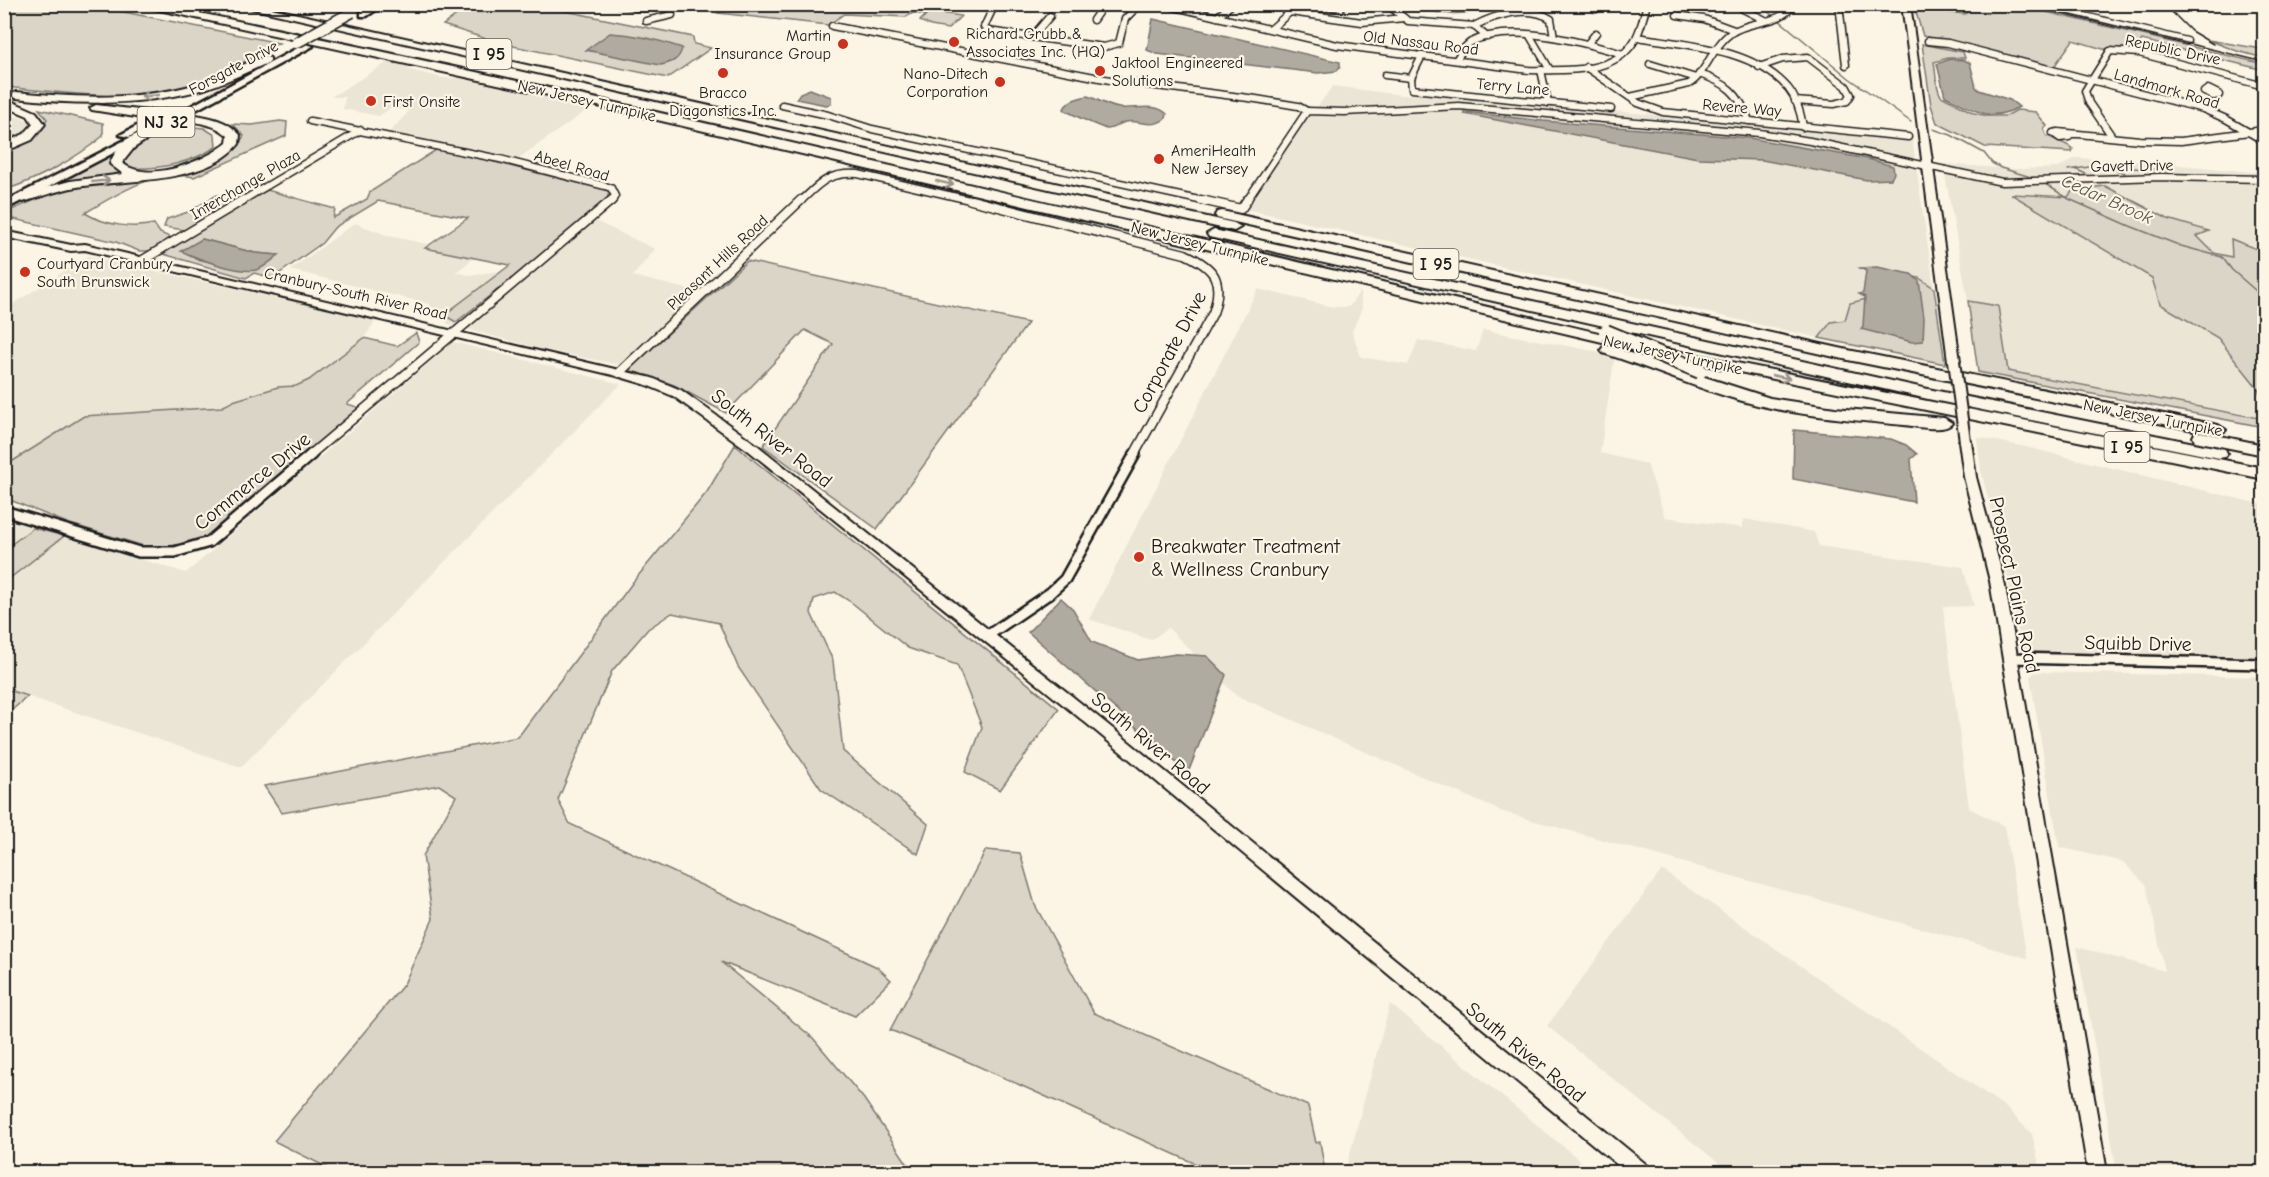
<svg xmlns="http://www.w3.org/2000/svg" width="2269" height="1177" viewBox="0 0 2269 1177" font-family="'Comic Neue',sans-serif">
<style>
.built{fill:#ebe5d6}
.green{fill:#dbd5c8;stroke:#7c7872;stroke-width:1.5;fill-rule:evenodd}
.water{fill:#b0aba1;stroke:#75726c;stroke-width:1.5}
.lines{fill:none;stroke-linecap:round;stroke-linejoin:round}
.stream{stroke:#75726c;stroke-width:1.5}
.street-far2-casing{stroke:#1c1c1c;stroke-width:9}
.street-far1-casing{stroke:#1c1c1c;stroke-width:11}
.street-casing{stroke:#1c1c1c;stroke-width:14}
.secondary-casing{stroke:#1c1c1c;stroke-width:4}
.primary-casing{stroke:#1c1c1c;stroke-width:5}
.highway-casing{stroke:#1c1c1c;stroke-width:4}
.street-far2{stroke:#fcf5e5;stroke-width:6}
.street-far1{stroke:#fcf5e5;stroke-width:8}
.street{stroke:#fcf5e5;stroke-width:9}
.secondary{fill:#fcf5e5;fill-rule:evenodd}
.primary{fill:#fcf5e5;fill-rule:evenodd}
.highway{fill:#fcf5e5;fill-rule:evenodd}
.rail{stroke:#1c1c1c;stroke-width:1.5}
.secondary-bridge-casing{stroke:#1c1c1c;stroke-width:14;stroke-linecap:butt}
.primary-bridge-casing{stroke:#1c1c1c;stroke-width:13;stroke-linecap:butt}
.highway-bridge-far1-casing{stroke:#1c1c1c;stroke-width:14;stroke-linecap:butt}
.highway-bridge-casing{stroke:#1c1c1c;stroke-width:18;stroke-linecap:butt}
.secondary-bridge{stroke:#fcf5e5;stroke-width:10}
.primary-bridge{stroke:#fcf5e5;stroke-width:10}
.highway-bridge-far1{stroke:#fcf5e5;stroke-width:11}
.highway-bridge{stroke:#fcf5e5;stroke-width:14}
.oneway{stroke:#97938b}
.poi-dot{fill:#c8321e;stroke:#fcf5e5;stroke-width:2}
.labels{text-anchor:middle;stroke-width:4.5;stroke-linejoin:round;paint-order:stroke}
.far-poi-label{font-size:16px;fill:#1c1c1c;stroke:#fcf5e5;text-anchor:start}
.far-street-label{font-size:16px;fill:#1c1c1c;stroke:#fcf5e5}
.shield{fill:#fcf5e5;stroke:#5f5d58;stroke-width:1.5}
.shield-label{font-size:18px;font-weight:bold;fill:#1c1c1c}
.far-water-label{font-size:18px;font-style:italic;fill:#575551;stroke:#fcf5e5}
.street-label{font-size:20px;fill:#1c1c1c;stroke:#fcf5e5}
.poi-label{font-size:20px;fill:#1c1c1c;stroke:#fcf5e5;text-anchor:start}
</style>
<rect width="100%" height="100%" fill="#fcf5e5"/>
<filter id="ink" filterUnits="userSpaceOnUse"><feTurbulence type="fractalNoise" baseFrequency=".0167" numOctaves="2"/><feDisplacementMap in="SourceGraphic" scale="12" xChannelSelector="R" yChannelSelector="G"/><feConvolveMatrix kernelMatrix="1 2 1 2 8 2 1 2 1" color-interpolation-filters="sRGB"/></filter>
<g filter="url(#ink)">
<!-- built -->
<g class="built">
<path d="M390,61l20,5 -3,3 36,9h22l128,28 -80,56 -126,-27 22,-24 -18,-3 -12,8 -36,-7 2,-12h-14z"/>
<path d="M1333,86l68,9 24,-1 487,44 22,150 -15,-10 -49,21 -25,22 -14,1 -12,16 -578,-130 63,-91 -1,-6 15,-5z"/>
<path d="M5,114l32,8 24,30 -56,38z"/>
<path d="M2075,158l52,2 137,13v79l-33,-13 2,18 -19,-4 -18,-17 12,-5 -40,-12 -63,-33 -36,11 -57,-3 141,84 7,26 58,34 39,49 7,14v18l-257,-48 -9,-65 -30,-5 -25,-137 72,5 43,-1z"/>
<path d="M593,220l62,29 -22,27 66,16 -79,73 -79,-16 -93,-25 -19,-20 -139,-34 65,-47 34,13 89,19 -22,17 12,3 66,-8z"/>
<path d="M88,256l288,64 -12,18 -55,42 -13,6 -18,1 -45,14 -11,6 -138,9 -79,50v-161l5,1z"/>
<path d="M1258,289l75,18h16l11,-16 2,17 -10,24 9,25 47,8 10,-25 58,11 7,-21 132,25 -15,98 47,11 18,53 77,11 2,-9 70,13 5,14 144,21 11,39 -31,1 26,201 35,18 23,132 -524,-146 -266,-116 -69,-68 -17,12 -62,-21z"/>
<path d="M453,342l168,42 -380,383 -236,-78v-107l59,-46 122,37z"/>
<path d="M1977,437l49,10 238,58v156l-235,-3 -10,-22 -11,-58 -27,-107z"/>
<path d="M5,519l28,9 -28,21z"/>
<path d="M2035,672l229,5v495h-147l-40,-225 88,24 -19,-86 -23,-23 -64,-15 -29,-170z"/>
<path d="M1662,870l342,236 28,28 9,38h-311l-183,-146z"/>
<path d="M1390,1004l204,168h-249z"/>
</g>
<!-- green -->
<g class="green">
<path d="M5,5h84l190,38c-30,15 -62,37 -95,46 -56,14 -113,4 -169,-1l-10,-2z"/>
<path d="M470,5h66l157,32 1,7 17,4 -43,30 -169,-35 -56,-18z"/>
<path d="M884,5l77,11 -13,13 -17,-3 -11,-5 6,-6 -13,-2 -7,4 -62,-3 -16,11 -110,-12 16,-8z"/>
<path d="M1416,5h93c-31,6 -65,16 -93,0z"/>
<path d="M1967,5h50l247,59v6l-122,-30 -8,9h-31l-30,-9 -20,28 -130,-32 -8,-27 50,5 4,-3z"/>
<path d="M2208,40l54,9 2,1v8l-27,-7z"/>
<path d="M1922,44l41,8 2,6h-17l-14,4c2,10 1,24 7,34l33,17 14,3h18l11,-6 19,2 11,14 -3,3 2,6c9,6 19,7 27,14l-1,3 -87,-5 -48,-24 -6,-18z"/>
<path d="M39,109l64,14v13c-28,23 -64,43 -98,54v-39l32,-16 10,-16z"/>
<path d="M280,121l7,1 -1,14 -92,41c-39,-8 -77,17 -109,36 20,12 47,16 69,11l6,9 12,5 -22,13h-11l-23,-9 -107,-24v-7l50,-21 119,-18 44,-14 14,-11 8,-11 -11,-12 19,1z"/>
<path d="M172,125l32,3 11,7 1,12c-25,16 -57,23 -87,21l-7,-8 8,-10z"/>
<path d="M439,148l170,43 -3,14 -150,117 -12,-7 66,-50 -85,-17 43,-30 -90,-17 -43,26 -13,16 -49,35 -19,-5 -8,5 -83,-24v-3l104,-61 68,19 -2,9 34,-19 3,-7zM202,239l53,14 23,2 -31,15 -50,-11 -6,-4z"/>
<path d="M119,150l-9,12 6,8 18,5 -86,13z"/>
<path d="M2105,186l63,33 41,12 -12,5 17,17 18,4 -1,-18 33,13v149l-7,-14 -39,-49 -58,-34 -8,-26 -141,-84 57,3 5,-7z"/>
<path d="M217,195l18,3 -5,6 -45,26 -21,-3 3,-8 21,-7z"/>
<path d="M747,261l281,62 -151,206 -114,-83 70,-102 -28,-14 -79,83 -52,-28 -45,-15z"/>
<path d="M1904,275l15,3 15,10 11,76 -126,-26 12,-16 14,-2 5,-17 20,-5z"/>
<path d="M1968,301l30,5 10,65 256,48v8l-286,-55z"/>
<path d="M416,333l3,9 -72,62 17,5 -157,130 -53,10 -87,-26 -62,-25v-32l79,-50 138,-9 11,-6 45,-14 18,-1 13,-6 55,-42 33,8z"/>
<path d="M735,445l324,264 -59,81 -35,-18 17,-45 -25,-62 -49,-17 -57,-46 -16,-10 -21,7 -3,14 22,48 10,90 85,73 -10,30 -97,-65 -83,-122 -19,-44 -47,-10 -24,16 -36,42 -54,129 12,24 307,143 14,13 -36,36 -134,-54 92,76 51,61 49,73h-577l-62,-31 130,-157 29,-65 -10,-63 33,-60 -17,-11 -157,28 -18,-27 254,-49 115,-155 74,-90z"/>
<path d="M33,528l31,8 -59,46v-33z"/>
<path d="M5,689l23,7 -23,20 -1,-27z"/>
<path d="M986,850l34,3 15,52 59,108 214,93 8,37 4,-1 5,30h-111l-261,-117 -63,-25z"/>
</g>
<!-- water -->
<g class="water">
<path d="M1153,19l187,43v4l-3,5 -19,2 -161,-19 -10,-4z"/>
<path d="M610,33c24,1 49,7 72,15 -2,12 -11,15 -22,17l-74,-15z"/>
<path d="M1950,59l14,1 6,3 6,24 3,3 31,10 9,7c-32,17 -45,2 -74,-11l-8,-32z"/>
<path d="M810,89l21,8v7l-5,1 -30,-6 4,-6z"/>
<path d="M1087,96c11,3 22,11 32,12 15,2 36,-6 48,6l-1,4c-14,12 -26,1 -41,4 -7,2 -11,7 -18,7 -5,-1 -41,-17 -43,-20 4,-9 14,-11 23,-13z"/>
<path d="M1464,112l79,9 206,17 119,21 25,7 1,7 -3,6 -24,1 -105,-20 -64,-2 -234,-44z"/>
<path d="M202,239l53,14 24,2c-6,4 -13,11 -20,14 -15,7 -63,-11 -78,-18z"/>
<path d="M1877,267l34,7 8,7 5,37 -1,23 -11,1 -51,-13 2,-3 2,-29 -6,-3 4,-1 3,-22 -6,-3z"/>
<path d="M1794,430l97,9 15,6 11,9 -6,5 3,43 -121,-23z"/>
<path d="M1061,598l12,11 19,33 46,18 38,-6 31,2 19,19 -38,98 -160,-141z"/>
</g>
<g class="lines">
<!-- stream -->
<g class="stream">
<path d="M1759,4l14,12"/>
<path d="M1779,20l70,58 62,44"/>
<path d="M1933,129l18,6 33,18 8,10 9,5 33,10"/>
<path d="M2111,168l14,5"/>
<path d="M2075,169l11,5"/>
<path d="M2068,170l28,-4 72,4"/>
<path d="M2042,182l27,17 61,27 51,20 41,11 10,13 32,28"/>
</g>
<defs>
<g id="street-far2">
<path d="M618,4l25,4 25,-4"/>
<path d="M963,4l31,3"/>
<path d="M995,4l-11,23 4,4 116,16 15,-4 6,-24 15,-15"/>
<path d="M1162,4l175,41 192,25c33,0 83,5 104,-27 8,-11 10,-26 14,-39"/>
<path d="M1312,4l29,4"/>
<path d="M1387,4l21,17 66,5"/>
<path d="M1839,4l7,61"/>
<path d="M2036,4l151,37"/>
<path d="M1596,9l2,-5"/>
<path d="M1743,9l22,11"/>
<path d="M1290,12l72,10 42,-4"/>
<path d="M1677,15l27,4 30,11"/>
<path d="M1217,17l15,-13"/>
<path d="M1093,20l11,-16"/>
<path d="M646,21l26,-6"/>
<path d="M832,26l278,54 146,19 42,7 9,5"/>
<path d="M1271,29l28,-25"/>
<path d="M1530,36l20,34"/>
<path d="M1032,37l18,-21"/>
<path d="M1487,37l-13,-11c21,-11 55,-22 77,-7l3,18"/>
<path d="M1637,37c49,8 116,11 151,51 9,11 13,26 15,39"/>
<path d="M1928,41l20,2 255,66 23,10 38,22"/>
<path d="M1588,43l8,-10"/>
<path d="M1422,56l-11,22 1,11 199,20"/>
<path d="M1456,60c4,-6 8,-14 15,-18 40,-20 111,0 152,12"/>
<path d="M1650,64l46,14"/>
<path d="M1586,67l52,36 25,9 245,25"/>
<path d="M1759,67l24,-8 25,-2 38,29 5,9 -4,6 -13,3 -39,-3"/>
<path d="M1541,70l7,33"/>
<path d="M1699,74c27,8 41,20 50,47"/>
<path d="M1385,75l26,3"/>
<path d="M2208,89l12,6 -7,1 -9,-4z"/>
<path d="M1630,97l59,-13c17,-10 23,-38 42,-51 20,-14 49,-7 63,-29"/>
<path d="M782,105l46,10 44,14 336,73"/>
<path d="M310,121l190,38 105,27 6,2 4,8 -4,6"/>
<path d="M2067,133l2,4 -9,1 -7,-5 5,-1 82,8 41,1 83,-11"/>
<path d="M2111,135l-22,-32 -4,-12 25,-40 29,2 125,33"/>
<path d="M240,202l121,-72"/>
<path d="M800,202c20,-19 28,-30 58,-28l120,28"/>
<path d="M1246,202l61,-91 37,1 115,-6 300,27 51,8 192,41 159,-5 103,2"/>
</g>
<g id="street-far1">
<path d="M971,200l214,54c30,14 39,26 28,59l-79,142"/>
<path d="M1201,200l40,9 6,-9"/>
<path d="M143,260l100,-60"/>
<path d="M619,373l182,-173"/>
<path d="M310,455l302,-255"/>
</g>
<g id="street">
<path d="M4,511l135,41h36l34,-10 103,-88"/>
<path d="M987,636l63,-43 15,-14 70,-125"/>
<path d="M2010,658l254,6"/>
</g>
<g id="secondary">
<path d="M1902,4h8l50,357 -6,3 -6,-3z"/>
<path d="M4,231l67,14 14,-1 534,126 33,8 29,12 76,55 350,279 540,441 2,7h-23l-529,-440 -348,-281 -76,-55 -29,-12 -27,-8 -532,-126 -14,1 -67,-14z"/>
<path d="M1965,437l6,4 5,36 28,104 103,591h-19l-98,-591 -26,-104 -5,-36z"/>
</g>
<g id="primary">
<path d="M374,4h11l-18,12h-6v-4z"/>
<path d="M305,44l8,2 -145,79 -8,-2z"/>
<path d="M167,110l8,2 -46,25 -9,-2z"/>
<path d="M135,135l9,2 -140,73v-8z"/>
</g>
<g id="highway">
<path d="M132,4h23c493,100 983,221 1473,336l7,4 -7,4 -1043,-245z"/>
<path d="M232,4h21l981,219 7,4 -7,4z"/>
<path d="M266,57l4,1v4c-23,10 -45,21 -69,28 -61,16 -123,15 -185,8l-6,-3 6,-3c59,6 123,9 181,-8 23,-7 45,-21 69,-27z"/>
<path d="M4,98l32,14 9,12 -13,16 -28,12v-9l20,-9 9,-10 -5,-8 -24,-10z"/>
<path d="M96,105l52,6 6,4 -6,4 -56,-9 -2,-2z"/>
<path d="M190,114c19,3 38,6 50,21l-1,9c-34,41 -114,35 -162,43 -19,3 -36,10 -54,15l-6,-4 1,-3 52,-14 53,-7 -13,-10c7,-23 35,-34 55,-46l4,-1 6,4 -41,27 -12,15c27,21 81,-1 105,-20l1,-7c-13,-12 -26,-12 -42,-16l-2,-2z"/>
<path d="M1222,211l626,139 370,75 8,5 -8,5 -370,-75 -631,-142 -2,-3 2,-3z"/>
<path d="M1214,230l714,159 291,59 6,1 2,4 -2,4 -6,1 -291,-59 -719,-162 -2,-3z"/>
<path d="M1608,346l162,52 65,10 109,10 8,5c-7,10 -36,3 -48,2 -53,-5 -107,-9 -158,-23 -49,-13 -95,-34 -143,-49l-2,-3 2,-3z"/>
<path d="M1661,348l603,120v11l-608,-124 -2,-3 2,-3z"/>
<path d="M2201,432l63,13v10l-69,-14 -2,-4 2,-4z"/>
</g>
</defs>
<!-- street-far2 casing -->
<use href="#street-far2" class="street-far2-casing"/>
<!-- street-far1 casing -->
<use href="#street-far1" class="street-far1-casing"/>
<!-- street casing -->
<use href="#street" class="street-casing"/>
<!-- secondary casing -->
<use href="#secondary" class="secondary-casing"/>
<!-- primary casing -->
<use href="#primary" class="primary-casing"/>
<!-- highway casing -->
<use href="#highway" class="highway-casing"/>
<!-- street-far2 -->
<use href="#street-far2" class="street-far2"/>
<!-- street-far1 -->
<use href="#street-far1" class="street-far1"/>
<!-- street -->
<use href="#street" class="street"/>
<!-- secondary -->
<use href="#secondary" class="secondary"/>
<!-- primary -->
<use href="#primary" class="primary"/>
<!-- highway -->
<use href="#highway" class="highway"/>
<!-- rail -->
<g class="rail">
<path d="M2026,4l238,58"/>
<path d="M2164,4l27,27 22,13"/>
</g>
<defs>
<path id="secondary-bridge" d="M1954,361l11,80"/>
<path id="primary-bridge" d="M296,43l56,-31"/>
<path id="highway-bridge-far1" d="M148,115l37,5"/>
<path id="highway-bridge" d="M1606,332l94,39"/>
</defs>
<!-- secondary-bridge casing -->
<use href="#secondary-bridge" class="secondary-bridge-casing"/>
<!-- primary-bridge casing -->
<use href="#primary-bridge" class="primary-bridge-casing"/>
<!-- highway-bridge-far1 casing -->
<use href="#highway-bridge-far1" class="highway-bridge-far1-casing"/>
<!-- highway-bridge casing -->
<use href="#highway-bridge" class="highway-bridge-casing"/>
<!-- secondary-bridge -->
<use href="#secondary-bridge" class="secondary-bridge"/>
<!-- primary-bridge -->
<use href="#primary-bridge" class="primary-bridge"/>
<!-- highway-bridge-far1 -->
<use href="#highway-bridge-far1" class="highway-bridge-far1"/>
<!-- highway-bridge -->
<use href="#highway-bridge" class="highway-bridge"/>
</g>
<!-- one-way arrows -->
<defs><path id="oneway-shaft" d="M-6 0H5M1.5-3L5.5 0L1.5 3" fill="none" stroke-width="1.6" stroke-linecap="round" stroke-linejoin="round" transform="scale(1.5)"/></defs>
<g class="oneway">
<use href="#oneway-shaft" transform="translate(150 96) rotate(173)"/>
<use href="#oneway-shaft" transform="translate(101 181) rotate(-6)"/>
<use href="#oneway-shaft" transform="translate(945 183) rotate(13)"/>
<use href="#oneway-shaft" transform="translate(1781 377) rotate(11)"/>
</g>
</g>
<!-- markers -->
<g class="poi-dot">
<circle cx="954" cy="42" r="6"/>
<circle cx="843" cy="44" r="6"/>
<circle cx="1100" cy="71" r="6"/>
<circle cx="723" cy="73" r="6"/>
<circle cx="1000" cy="82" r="6"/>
<circle cx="371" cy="101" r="6"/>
<circle cx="1159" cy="159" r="6"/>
<circle cx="25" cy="272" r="6"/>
<circle cx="1139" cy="557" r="6"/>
</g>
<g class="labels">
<!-- far-poi labels -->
<g class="far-poi-label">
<text x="966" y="39">Richard Grubb &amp;<tspan x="966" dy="18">Associates Inc. (HQ)</tspan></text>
<text x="831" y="41" text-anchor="end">Martin<tspan x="831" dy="18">Insurance Group</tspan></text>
<text x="1112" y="68">Jaktool Engineered<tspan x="1112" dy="18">Solutions</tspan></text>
<text x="988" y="79" text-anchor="end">Nano-Ditech<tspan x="988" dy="18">Corporation</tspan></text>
<text x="723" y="98" text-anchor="middle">Bracco<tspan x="723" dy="18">Diagonstics Inc.</tspan></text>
<text x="383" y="107">First Onsite</text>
<text x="1171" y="156">AmeriHealth<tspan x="1171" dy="18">New Jersey</tspan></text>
<text x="37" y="269">Courtyard Cranbury<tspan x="37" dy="18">South Brunswick</tspan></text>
</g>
<!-- far-street labels -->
<g class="far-street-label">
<text transform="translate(1421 42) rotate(7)" y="6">Old Nassau Road</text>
<text transform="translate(2173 49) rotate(12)" y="6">Republic Drive</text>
<text transform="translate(233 67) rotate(-28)" y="6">Forsgate Drive</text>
<text transform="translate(1513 86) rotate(5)" y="6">Terry Lane</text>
<text transform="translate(2167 88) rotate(16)" y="6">Landmark Road</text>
<text transform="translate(587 100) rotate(13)" y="6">New Jersey Turnpike</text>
<text transform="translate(1742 107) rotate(5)" y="6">Revere Way</text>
<text transform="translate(572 165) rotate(16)" y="6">Abeel Road</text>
<text transform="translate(2132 165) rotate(-1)" y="6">Gavett Drive</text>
<text transform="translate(245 184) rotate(-30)" y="6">Interchange Plaza</text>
<text transform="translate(1200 243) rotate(14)" y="6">New Jersey Turnpike</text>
<text transform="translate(717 262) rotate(-43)" y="6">Pleasant Hills Road</text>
<text transform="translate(356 293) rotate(13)" y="6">Cranbury-South River Road</text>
<text transform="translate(1673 354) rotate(12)" y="6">New Jersey Turnpike</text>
<text transform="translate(2153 417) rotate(11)" y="6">New Jersey Turnpike</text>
</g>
<!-- shield labels -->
<g class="shield">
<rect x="466.5" y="39" width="45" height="30" rx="4.5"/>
<rect x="137.5" y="107" width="57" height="30" rx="4.5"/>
<rect x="1413.5" y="249" width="45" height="30" rx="4.5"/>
<rect x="2104.5" y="432" width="45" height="30" rx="4.5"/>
</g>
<g class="shield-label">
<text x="489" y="60">I 95</text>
<text x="166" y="128">NJ 32</text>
<text x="1436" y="270">I 95</text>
<text x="2127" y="453">I 95</text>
</g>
<!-- far-water labels -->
<g class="far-water-label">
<text transform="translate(2107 199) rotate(24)" y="6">Cedar Brook</text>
</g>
<!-- street labels -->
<g class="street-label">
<text transform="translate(1169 352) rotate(-62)" y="7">Corporate Drive</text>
<text transform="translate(772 438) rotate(38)" y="7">South River Road</text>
<text transform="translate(252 481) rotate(-39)" y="7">Commerce Drive</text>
<text transform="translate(2015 585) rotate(78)" y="7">Prospect Plains Road</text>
<text transform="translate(2138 643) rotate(1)" y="7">Squibb Drive</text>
<text transform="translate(1151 743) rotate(40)" y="7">South River Road</text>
<text transform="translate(1526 1052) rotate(39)" y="7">South River Road</text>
</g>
<!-- poi labels -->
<g class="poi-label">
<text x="1151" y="553">Breakwater Treatment<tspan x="1151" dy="23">&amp; Wellness Cranbury</tspan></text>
</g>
</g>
<!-- margin -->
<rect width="2269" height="1177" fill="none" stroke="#fcf5e5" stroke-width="24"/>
<rect x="12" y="12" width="2245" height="1153" fill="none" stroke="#1c1c1c" stroke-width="2" filter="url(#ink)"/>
</svg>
